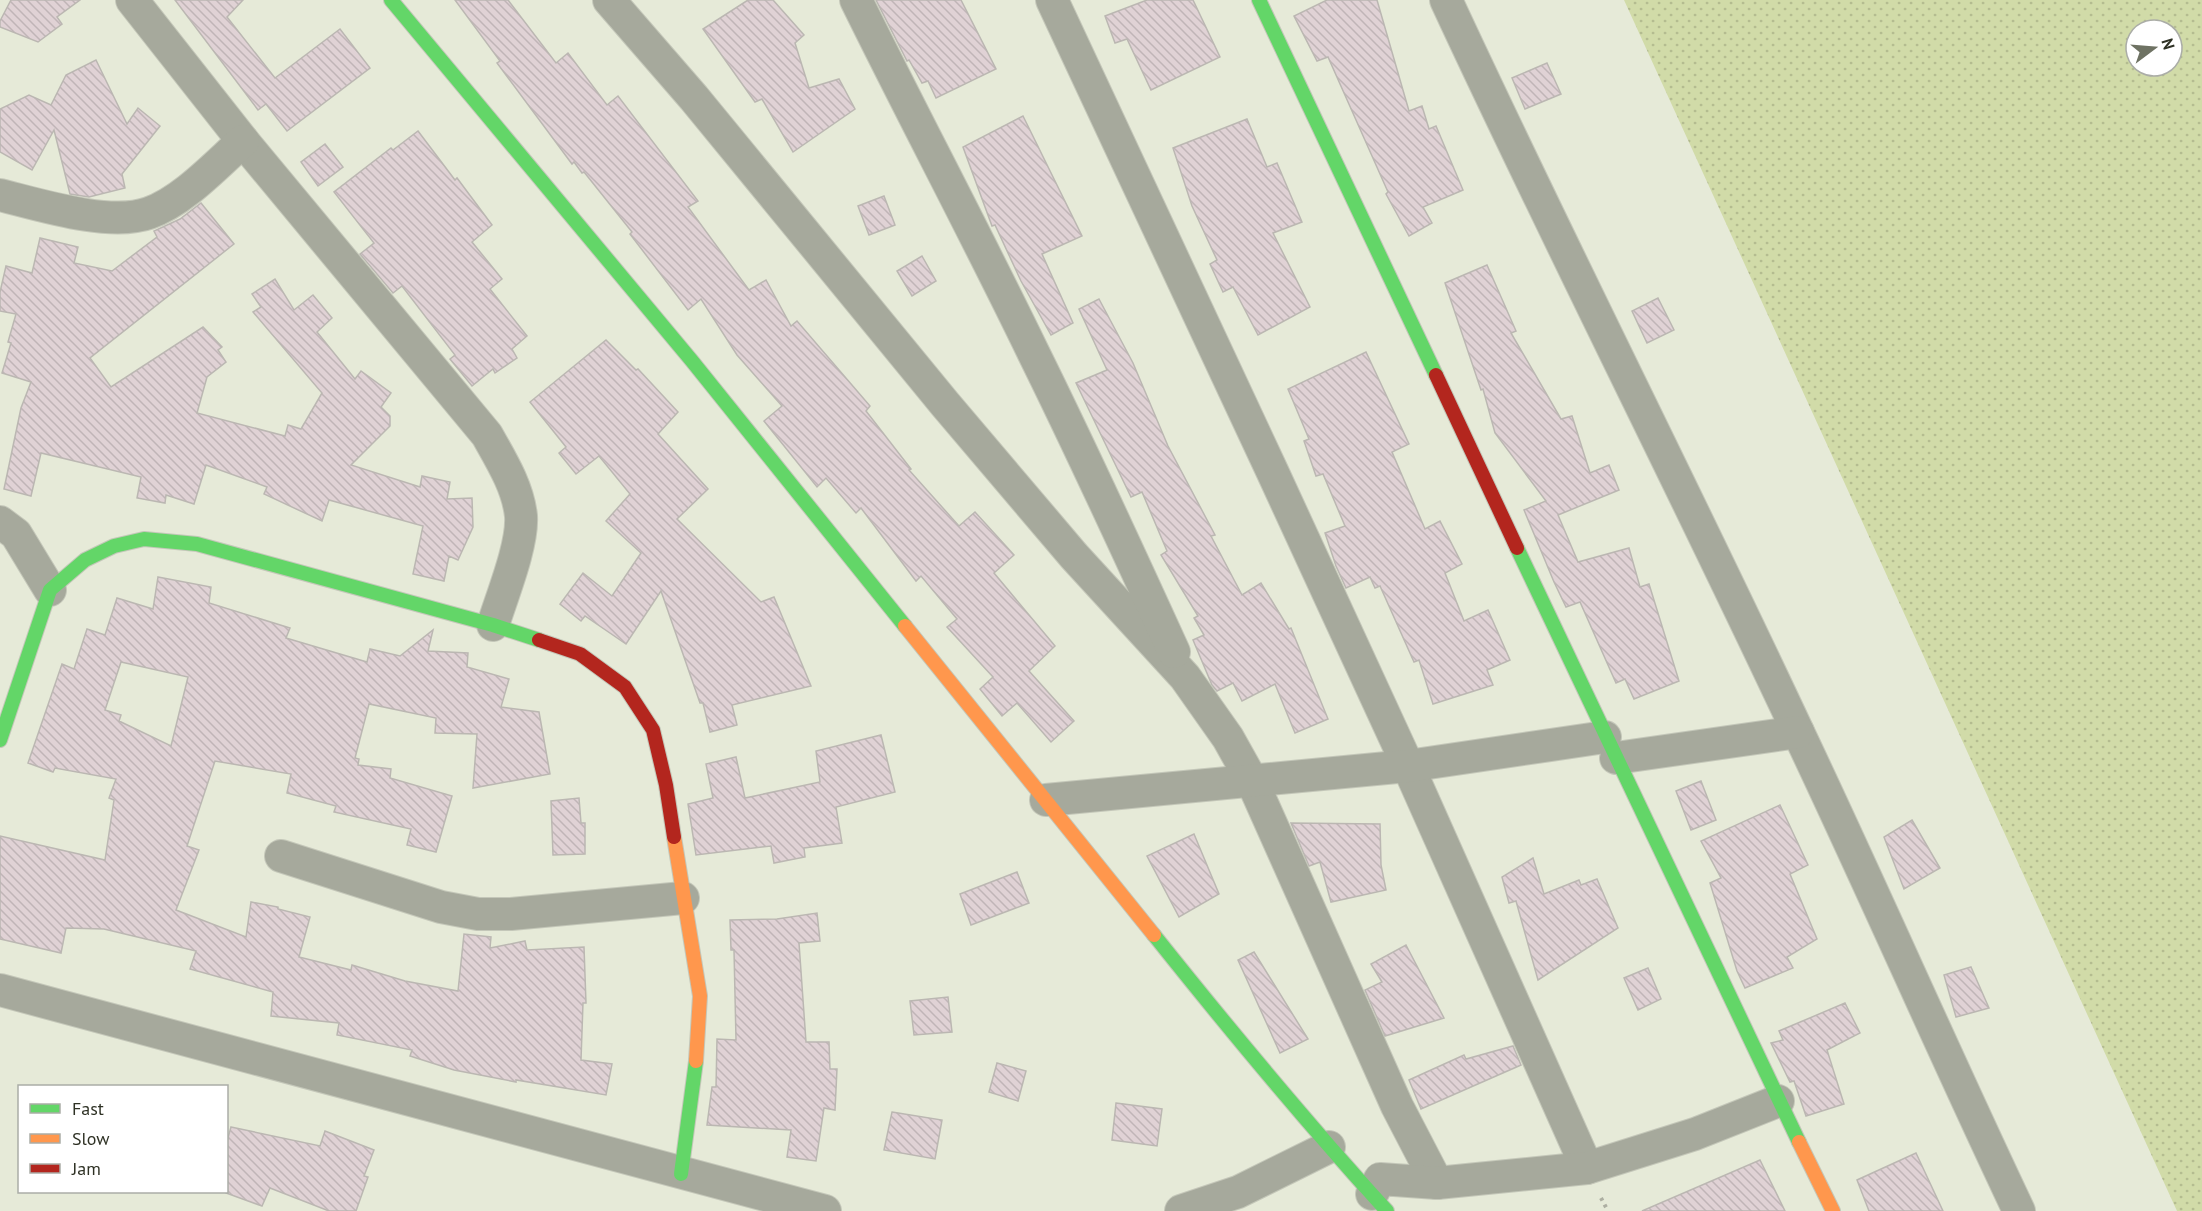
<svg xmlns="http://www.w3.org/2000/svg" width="2202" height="1211" viewBox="0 0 2202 1211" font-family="'PT Sans',sans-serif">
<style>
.grass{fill:url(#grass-dots);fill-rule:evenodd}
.building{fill:url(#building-back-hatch);stroke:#bbb7b2;stroke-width:1.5;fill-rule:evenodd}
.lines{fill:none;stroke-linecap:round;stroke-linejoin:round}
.street-casing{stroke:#c4c7b9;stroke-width:34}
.fast-casing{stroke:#c4c7b9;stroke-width:16}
.slow-casing{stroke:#c4c7b9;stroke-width:16}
.jam-casing{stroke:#c4c7b9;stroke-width:16}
.path{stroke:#adafa2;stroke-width:4;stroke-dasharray:3 4.5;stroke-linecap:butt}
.street{stroke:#a6a99c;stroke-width:32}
.fast{stroke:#63d668;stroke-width:14}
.slow{stroke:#ff974d;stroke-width:14}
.jam{stroke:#b3261e;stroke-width:14}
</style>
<defs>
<pattern id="grass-dots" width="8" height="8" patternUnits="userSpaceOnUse" patternTransform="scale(1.5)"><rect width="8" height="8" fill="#d1dba8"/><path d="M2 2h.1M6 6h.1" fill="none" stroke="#b4bc90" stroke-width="1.8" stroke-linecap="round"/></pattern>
<pattern id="building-back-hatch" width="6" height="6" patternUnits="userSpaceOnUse" patternTransform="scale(1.5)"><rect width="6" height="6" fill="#e0d2d5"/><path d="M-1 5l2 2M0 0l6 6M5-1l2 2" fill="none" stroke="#c0b5b7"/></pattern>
</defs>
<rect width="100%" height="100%" fill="#e6ead8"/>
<!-- grass -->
<path class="grass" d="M1624,0h578v1211h-25zM2136,30h36v36h-36z"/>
<!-- building -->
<g class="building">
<path d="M11,0h69l-23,17 5,7 -24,18 -38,-15v-6z"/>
<path d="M175,0h68l-16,17 48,61 65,-49 30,39 -83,63 -21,-27 -8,6z"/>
<path d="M455,0h53l48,63 12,-10 39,52 11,-9 80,105 -10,6 61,83 17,-10 25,46 6,-5 73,85 -4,5 45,58 -2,1 50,56 16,-14 39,43 -20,18 61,73 -26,25 45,50 -23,21 -34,-39 -15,13 -22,-27 13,-12 -46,-50 10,-8 -36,-43 -5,5 -55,-73 -5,5 -30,-35 -9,9 -53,-66 18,-15 -45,-51 -36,-56 -13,11 -58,-76 2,-2 -48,-60 -2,1 -8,-11 -2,2 -75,-101 3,-2z"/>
<path d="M748,0h25l31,35 -9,8 14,45 30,-9 16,30 -62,43 -31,-53 -7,3 -52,-73z"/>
<path d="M876,0h85l35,69 -60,29 -8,-17 -6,2 -13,-23 -2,1z"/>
<path d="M1147,0h46l27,57 -69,33 -24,-51 -12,4 -10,-27z"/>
<path d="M1327,0h50l32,111 13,-5 7,23 7,-3 27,64 -40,17 9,16 -23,13 -23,-42 2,-2 -60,-135 -11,4 -23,-45z"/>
<path d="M96,60l31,64 11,-16 22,18 -38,48 3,14 -36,9 -19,-3 -16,-64 -22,40 -32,-18v-43l29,-14 22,10 15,-30z"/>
<path d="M1547,63l14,31 -36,15 -13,-31z"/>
<path d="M1023,116l59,120 -40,18 31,69 -22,12 -30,-54 -26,-56 -3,1 -29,-79z"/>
<path d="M1247,119l20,48 10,-4 25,59 -29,11 37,74 -52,28 -25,-48 -10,5 -13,-28 7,-4 -25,-54 -19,-58z"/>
<path d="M418,131l37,49 2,-2 35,47 -20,17 30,37 -12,10 37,47 -15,13 5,9 -22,15 -2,-4 -21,17 -22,-27 5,-4 -53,-69 -9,7 -33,-39 14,-11 -40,-51 57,-44 2,2z"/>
<path d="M325,144l18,23 -25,19 -17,-24z"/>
<path d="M884,196l11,29 -26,10 -11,-29z"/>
<path d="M201,203l33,41 -144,114 21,29 92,-60 19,20 -4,3 8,12 -19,15 -10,36 88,23 3,-11 13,4 21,-36 -69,-81 8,-5 -9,-13 23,-15 19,31 19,-15 19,23 -15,14 38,47 6,-8 30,22 -10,14 9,9v10l-39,39 69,22 2,-11 28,6 -3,17 25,-1 1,29 -15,33 -9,-4 -5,25 -31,-7 10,-48 -94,-26 -7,21 -58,-27 3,-7 -61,-22 -12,39 -28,-9 -1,8 -28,-5 4,-21 -100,-24 -10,43 -27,-7 17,-81 10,-26 -29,-9 9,-30 -3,-1 8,-28 -16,-3v-19l6,-26 26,7 8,-35 38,9 -4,16 38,8 45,-34 -3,-6 26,-12z"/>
<path d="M922,256l14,25 -24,15 -15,-25z"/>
<path d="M1487,265l29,66 -5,2 50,86 11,-3 18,57 19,-8 10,25 -61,25 20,47 51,-14 11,39 9,-3 30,97 -45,18 -9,-20 -9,4 -36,-81 -14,5 -12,-25 -30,-72 22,-9 -51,-68 -12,-44 -2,1 -36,-107z"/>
<path d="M1658,298l16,32 -27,13 -15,-32z"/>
<path d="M1099,299l34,64 35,83 47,89 -4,1 31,59 19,-12 28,46 2,-1 37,91 -33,14 -20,-49 -33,17 -9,-18 -16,8 -5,-6 -19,-45 11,-5 -10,-17 4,-2 -37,-61 6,-4 -25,-59 -11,5 -55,-114 31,-13 -28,-61z"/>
<path d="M606,340l30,30 2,-1 40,43 -20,22 50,55 -31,30 84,83 13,-5 37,89 -79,19 5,20 -27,7 -7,-29h-3l-39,-112 -35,53 -41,-28 -4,5 -21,-17 23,-31 29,23 29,-43 -35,-32 24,-27 -31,-38 -23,18 -17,-21 7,-6 -36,-45z"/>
<path d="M1366,352l43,92 -17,8 33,77 15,-8 22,43 -17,9 19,48 24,-11 22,50 -23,10 6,15 -60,19 -14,-44 -5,2 -34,-76 -5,2 -5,-11 -24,11 -10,-22 -11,-33 20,-7 -22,-52 -7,2 -12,-35 5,-2 -21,-50z"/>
<path d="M158,577l53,10 -2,16 81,25 -4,10 81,24 3,-13 30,7 33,-26 -5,21 40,2 -1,14 42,12 -8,28 38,5 11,62 -77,14 4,-54 -42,-1 1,-15 -67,-14 -14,54 4,1 -1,6 33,4 -1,9 62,18 -16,56 -29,-7 4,-16 -77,-17 2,-6 -49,-13 4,-19 -76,-13 -28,85 12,4 -23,60 70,27 5,-35 27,5v2l32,8 -11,40 52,13 1,-5 53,16 53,10 6,-57 27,3 -1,11 35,-7 2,9 57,-3 2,56h-3l-2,57 31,4 -6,31 -90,-15v2l-62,-12 -44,-14 2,-6 -75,-15 2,-12 -68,-7 2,-24 -83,-23 6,-18 -92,-22 -38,-1 -5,25 -61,-14v-103l105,24 9,-60 -5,-2 7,-19 -61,-11 -2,4 -25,-9 34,-99 12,5 13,-40 18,6 12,-37 36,11zM121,662l67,15 -17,69 -52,-25 2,-6 -16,-5z"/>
<path d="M881,735l14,57 -59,15 6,36 -38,5 1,9 -31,6 -3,-17 -75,9 -8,-51 25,-6 -7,-34 30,-7 9,41 75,-16 -4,-31z"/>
<path d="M1701,781l15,39 -25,10 -15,-39z"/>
<path d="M579,798l2,25h4v31l-32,1 -2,-54z"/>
<path d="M1780,805l28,60 -18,9 27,65 -30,18 6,11 -48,20 -8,-17 -27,-88 11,-5 -20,-37z"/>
<path d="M1912,820l28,48 -36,21 -20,-52z"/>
<path d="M1291,823l89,1 1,41 5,25 -55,12 -11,-40 -11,4z"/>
<path d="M1194,834l25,60 -40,23 -32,-61z"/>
<path d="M1533,858l11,36 35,-14 2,5 16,-6 21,49 -80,52 -22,-79 -7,2 -7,-26z"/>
<path d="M1017,872l12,31 -58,22 -11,-31z"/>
<path d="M817,913l3,28 -21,2 7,99h23l1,27h7l-2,41 -11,-2 -8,53 -29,-4 4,-27 -84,-5 5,-38h4l1,-48 19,1 -2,-90h-3l-1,-30 47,-1z"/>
<path d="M1406,945l38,73 -59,18 -20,-46 17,-8 -11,-18z"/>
<path d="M1254,952l54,87 -28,14 -42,-93z"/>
<path d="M1971,967l18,41 -33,9 -12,-42z"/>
<path d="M1648,968l13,31 -23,11 -14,-32z"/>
<path d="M948,997l4,35 -38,3 -4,-34z"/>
<path d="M1845,1003l15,30 -33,17 17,54 -38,12 -12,-35 -4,1 -19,-39 12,-3 -4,-9z"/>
<path d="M1513,1046l8,19 -100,44 -12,-29 55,-25 2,4z"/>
<path d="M997,1063l29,8 -8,30 -29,-9z"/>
<path d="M1116,1103l46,6 -5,37 -45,-6z"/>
<path d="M892,1112l50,8 -7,39 -51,-9z"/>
<path d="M231,1127l89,19 5,-15 49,19 -10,26 4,1 -12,34h-27l-59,-23 -8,18 -36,-13v-48z"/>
<path d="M1916,1153l27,58h-74l-12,-31z"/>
<path d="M1760,1160l25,51h-143z"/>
</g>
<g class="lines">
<defs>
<g id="street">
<path d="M132,0l111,141 244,294c14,25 31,52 34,81 2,29 -19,80 -28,109"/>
<path d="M609,0l85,98 251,306 129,152 111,121 43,61 24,43 145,325 40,77"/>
<path d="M856,0c58,118 120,234 177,352 49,99 95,199 141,300"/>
<path d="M1052,0l221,473 135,293 179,402"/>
<path d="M1446,0c114,246 238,488 353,734 75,158 145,319 220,477"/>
<path d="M0,195c40,10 110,32 149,18 34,-12 67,-48 94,-72"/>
<path d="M0,522l16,12 34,56"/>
<path d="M1616,758l182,-26"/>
<path d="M1046,800l362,-34 197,-29"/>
<path d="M281,856l160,51 37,7h33l172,-16"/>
<path d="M0,990l825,221"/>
<path d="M1372,1194l8,-15 57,4 150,-15 108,-34 83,-33"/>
<path d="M1181,1211l57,-19 91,-45"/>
</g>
<g id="fast">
<path d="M391,0l301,361 213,265"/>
<path d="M1259,0l177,375"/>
<path d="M1517,548l282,594"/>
<path d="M0,740l50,-150 35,-30 29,-14 30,-7 53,5 296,81 46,15"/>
<path d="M1154,935c75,94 152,187 233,276"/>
<path d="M681,1174l15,-113"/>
</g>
<g id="slow">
<path d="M905,626l249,309"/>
<path d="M674,837l26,159 -4,65"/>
<path d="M1799,1142l34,69"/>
</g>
<g id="jam">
<path d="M1436,375l81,173"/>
<path d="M539,640l41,14 45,33 28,43 13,55 8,52"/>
</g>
</defs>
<!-- street casing -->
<use href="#street" class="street-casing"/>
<!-- fast casing -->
<use href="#fast" class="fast-casing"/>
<!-- slow casing -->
<use href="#slow" class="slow-casing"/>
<!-- jam casing -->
<use href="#jam" class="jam-casing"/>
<!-- path -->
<path class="path" d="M1601,1198l7,13"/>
<!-- street -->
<use href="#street" class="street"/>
<!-- fast -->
<use href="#fast" class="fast"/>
<!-- slow -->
<use href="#slow" class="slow"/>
<!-- jam -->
<use href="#jam" class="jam"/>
</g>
<!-- legend -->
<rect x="18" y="1085" width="210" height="108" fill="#ffffff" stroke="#abada7" stroke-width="1.5"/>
<rect x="30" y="1104" width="30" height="9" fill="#63d668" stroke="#abada7" stroke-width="1.5"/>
<text x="72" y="1115" font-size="18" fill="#2e3124">Fast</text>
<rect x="30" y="1134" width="30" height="9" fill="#ff974d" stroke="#abada7" stroke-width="1.5"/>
<text x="72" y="1145" font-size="18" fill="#2e3124">Slow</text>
<rect x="30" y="1164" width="30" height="9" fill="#b3261e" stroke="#abada7" stroke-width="1.5"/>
<text x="72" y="1175" font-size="18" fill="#2e3124">Jam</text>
<!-- north arrow -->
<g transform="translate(2154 48) rotate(74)"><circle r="28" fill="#ffffff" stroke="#abada7" stroke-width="1.5"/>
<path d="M0-4.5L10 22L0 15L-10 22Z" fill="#6e7263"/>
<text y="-9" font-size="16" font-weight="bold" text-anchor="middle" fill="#2e3124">N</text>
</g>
</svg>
